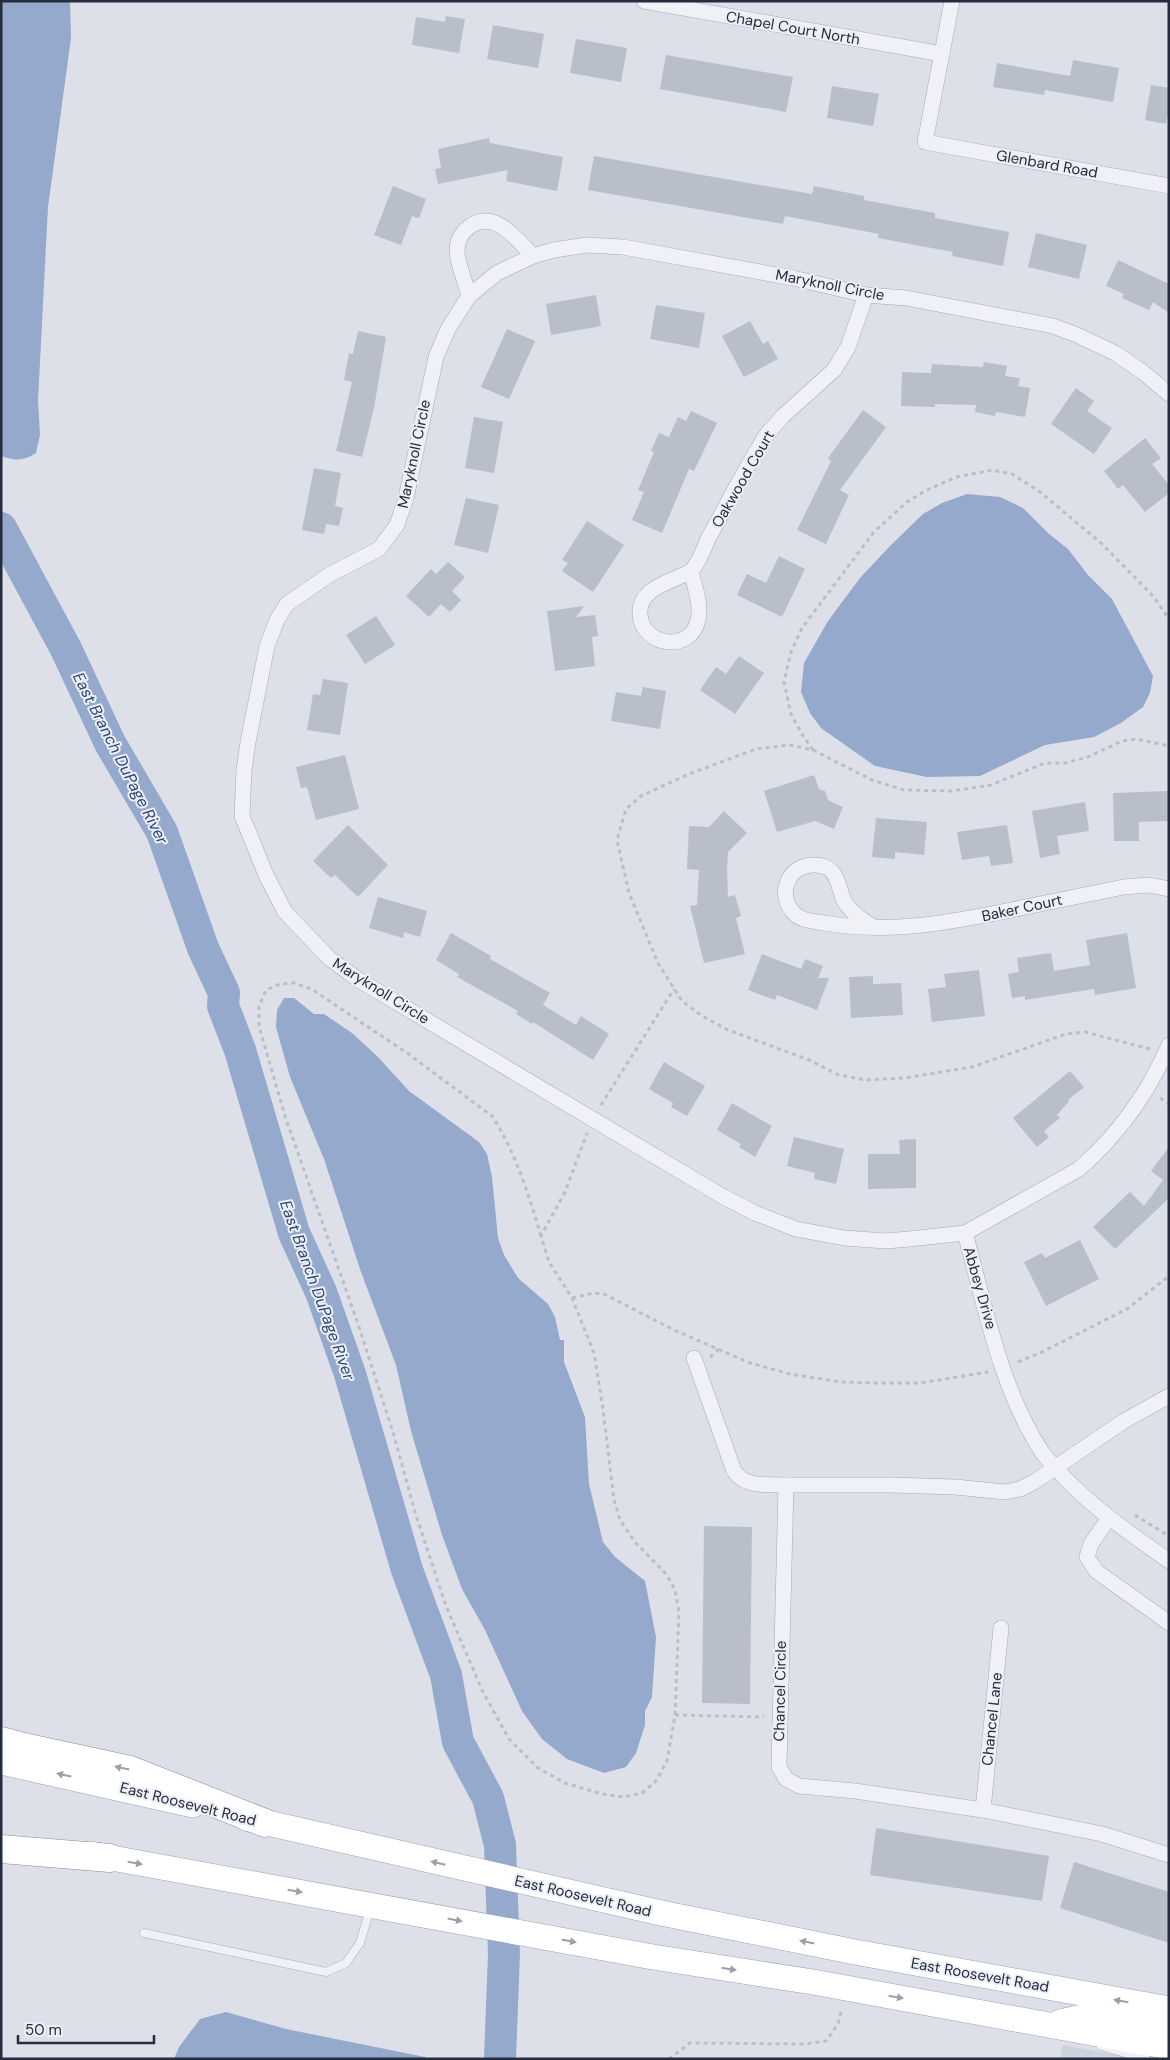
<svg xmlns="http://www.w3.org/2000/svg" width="1170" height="2060" viewBox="0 0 1170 2060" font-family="'DM Sans',sans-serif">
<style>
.built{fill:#ced2dd}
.water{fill:#94a9cb}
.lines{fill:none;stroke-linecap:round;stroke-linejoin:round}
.river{stroke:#94a9cb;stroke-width:32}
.building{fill:#b9becb}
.service-casing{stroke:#a6aab5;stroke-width:9}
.minor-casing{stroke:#a6aab5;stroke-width:16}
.primary-casing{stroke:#9ba2b4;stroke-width:26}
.motorway-casing{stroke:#838ba0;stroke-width:29}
.path{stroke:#bbbec6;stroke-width:3;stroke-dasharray:4 4;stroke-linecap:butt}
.service{stroke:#f0f1f6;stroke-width:8}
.minor{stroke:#f0f1f6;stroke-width:15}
.primary{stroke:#fff;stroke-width:25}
.motorway{stroke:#fff;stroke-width:28}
.oneway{fill:#9da0a9}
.labels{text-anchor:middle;stroke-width:4;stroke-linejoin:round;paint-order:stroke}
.street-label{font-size:15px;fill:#252c3f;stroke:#eceff5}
.water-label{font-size:16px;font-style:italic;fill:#2c4576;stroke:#eceff5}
</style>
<rect width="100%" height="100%" fill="#dde0e8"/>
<!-- built -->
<path class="built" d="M1063,2045l75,14h-78z"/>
<!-- water -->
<g class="water">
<path d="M1,1h69l1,37 -23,169 -10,194 2,34 -4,18c-13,8 -20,8 -35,3z"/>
<path d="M967,494l33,3 23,11 26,26 19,15 20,26 24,24 41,77 -3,17 -7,14 -22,16 -27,14 -49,8 -65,31 -53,1 -52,-11 -54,-38 -11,-15 -9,-21 3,-29 24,-42 32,-43 31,-33 32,-31 19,-11z"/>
<path d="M284,998h10l20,16h10l28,19 26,24 31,34 70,51 8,12 5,23 6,61 6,17 14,23 30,26 7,13 5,23h4v22l21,55 4,67 14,58 12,15 30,24 11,56 -4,60 -7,14v14l-9,28 -10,14 -22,6 -37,-14 -25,-20 -20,-28 -37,-81 -23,-41 -20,-54 -31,-104 -15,-66 -35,-93 -37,-113 -34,-82 -14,-50 1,-17z"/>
<path d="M226,2012l60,17 139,28 2,2h-253l5,-12 21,-28z"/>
</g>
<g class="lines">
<!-- river -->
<path class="river" d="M1,528l65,121 44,94 52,89 41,116 21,45 -1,13 17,44 54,183 27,59 29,82 57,196 39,105 12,67 30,56 12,47 4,109 -4,105"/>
</g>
<!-- building -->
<g class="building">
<path d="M446,16l19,3 -6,34 -47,-8 4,-28 29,5z"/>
<path d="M493,25l51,9 -6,34 -51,-9z"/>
<path d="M576,39l51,9 -6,34 -51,-9z"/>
<path d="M666,55l127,22 -7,35 -126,-23z"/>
<path d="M1073,60l46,8 -6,34 -68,-12 -1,5 -51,-8 4,-24 73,13z"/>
<path d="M1151,85l18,3v29h-2l-1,7 -21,-4z"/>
<path d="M832,86l47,8 -6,32 -46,-8z"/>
<path d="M489,138l1,5 73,14 -6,34 -51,-10 2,-11 -70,14 -3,-15 6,-1 -3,-19z"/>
<path d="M594,156l218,38 2,-8 50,10v4l71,13v5l74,14 -6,34 -51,-10 1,-4 -75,-14 1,-4 -94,-18 -2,8 -195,-34z"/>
<path d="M393,186l33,13 -7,19 -7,-2 -11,29 -27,-10z"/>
<path d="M1036,233l51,12 -8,34 -51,-12z"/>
<path d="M1118,260l51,24v29l-16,-11 -4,8 -27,-12 2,-4 -18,-8z"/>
<path d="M596,295l5,31 -50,9 -5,-31z"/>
<path d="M656,305l49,8 -6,35 -49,-9z"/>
<path d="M750,321l13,23 5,-3 10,18 -34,18 -22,-41z"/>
<path d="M507,329l28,12 -26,58 -28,-12z"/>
<path d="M358,331l28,6 -12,71 -12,49 -26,-6 16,-69 -8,-2 5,-27 4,1z"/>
<path d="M984,362l23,4 -2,10 15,2 -2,8 12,2 -5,29 -29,-5 -1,4 -20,-4 1,-7 -41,-1v3l-34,-1 1,-34 29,1 1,-9 51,3z"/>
<path d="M1076,388l18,13 -7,10 25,17 -18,26 -43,-30z"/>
<path d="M863,410l23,17 -46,63 9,5 -23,49 -29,-14 34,-69 -3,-3z"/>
<path d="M691,411l26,12 -23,48 -5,-2 -27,64 -30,-13 12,-28 -6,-2 16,-38 -3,-1 8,-18 10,4 9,-20 8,4z"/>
<path d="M474,417l29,5 -9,51 -29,-5z"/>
<path d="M1145,438l16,20 -9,6 17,21v8l-24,19 -22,-27 -5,4 -14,-18z"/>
<path d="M314,468l27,5 -6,33 8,2 -4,18 -13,-2 -2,10 -22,-4z"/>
<path d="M466,498l33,7 -11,48 -34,-8z"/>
<path d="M587,521l37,24 -31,47 -31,-21 6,-8 -6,-3z"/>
<path d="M779,556l26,13 -23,48 -45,-22 10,-21 19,9z"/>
<path d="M448,562l17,15 -13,14 9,9 -11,12 -9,-8 -12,13 -23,-21 25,-27 5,5z"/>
<path d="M584,606l-8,11 19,-2 3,21 -6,1 3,29 -40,5 -8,-60z"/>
<path d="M376,616l19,29 -30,19 -19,-29z"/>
<path d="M739,656l25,17 -29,41 -35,-24 16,-23 10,7z"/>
<path d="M323,679l25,4 -8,52 -33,-5 6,-36 7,1z"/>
<path d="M643,687l23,4 -6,38 -49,-8 5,-29 25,4z"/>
<path d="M345,755l14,54 -43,11 -9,-33 -6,1 -5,-21z"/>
<path d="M814,775l5,14 6,2 3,9 15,7 -9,22 -19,-8 -38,11 -13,-41z"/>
<path d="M1168,791v30l-29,1v19h-25l-1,-48z"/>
<path d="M1085,802l4,29 -32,5 3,18 -20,4 -8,-47z"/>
<path d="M724,811l23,22 -19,19 -1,17 1,28 7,-2 6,21 -5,2 9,36 -41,9 -14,-57 7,-1 2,-35 -12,-1 2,-43 20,1z"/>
<path d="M876,818l51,4 -3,33 -29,-3v7l-23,-2z"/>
<path d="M348,825l40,40 -30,32 -23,-22 -4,3 -18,-17z"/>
<path d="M1007,825l6,38 -22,3 -2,-10 -27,4 -5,-28z"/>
<path d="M378,897l49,14 -7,26 -16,-5 -1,6 -34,-10z"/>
<path d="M451,933l40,23 -1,3 60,34 -7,12 33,20 5,-9 28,18 -16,26 -60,-38 -1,2 -16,-10 2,-3 -61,-34 2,-3 -23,-14z"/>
<path d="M1127,933l9,55 -41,7 -1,-6 -69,11v-4l-13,2 -4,-24 11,-2 -2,-14 34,-5 3,18 36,-6 -4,-25z"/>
<path d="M762,954l39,15 4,-10 18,7 -5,12h11l-12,32 -40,-15 -2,5 -27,-10z"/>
<path d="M979,970l6,46 -53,6 -4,-33 18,-2 -2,-13z"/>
<path d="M873,976v8l28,-1 2,32 -52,3 -2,-41z"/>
<path d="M664,1062l41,24 -18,30 -16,-9 2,-4 -24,-14z"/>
<path d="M1070,1071l14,16 -16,13 1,1 -12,14 3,3 -16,13 5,6 -12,10 -24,-29z"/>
<path d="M732,1103l40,23 -17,31 -16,-10 2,-3 -24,-14z"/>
<path d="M794,1137l50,12 -8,35 -22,-5 1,-6 -28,-7z"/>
<path d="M916,1139v49l-48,1v-35h32l-1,-14z"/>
<path d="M1169,1147v51l-54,51 -22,-22 37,-35 14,14 19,-26 -12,-9z"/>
<path d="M1080,1240l19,39 -53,27 -22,-44 18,-9 3,5z"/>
<path d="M704,1526l48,1 -2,177 -48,-1z"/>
<path d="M876,1828l173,28 -7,45 -172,-26z"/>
<path d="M1074,1862l95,30v51l-109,-35z"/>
</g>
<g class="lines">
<defs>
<g id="service">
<path d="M144,1933l182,39 20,-9 14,-20 10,-34"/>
<path d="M1101,2046l45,13"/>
</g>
<g id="minor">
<path d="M644,1l298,53"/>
<path d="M952,1l-27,141 244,44"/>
<path d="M469,296c-3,-12 -12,-34 -12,-45 0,-9 4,-18 12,-24 26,-19 48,13 64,29"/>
<path d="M1169,394l-25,-21 -29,-20 -38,-18 -24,-9 -147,-28 -40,-3 -73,-17 -170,-31 -36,-2 -33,5 -21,6 -36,17 -28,23 -21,33 -12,28 -30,141 -9,27 -18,24 -50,26 -42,29 -10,16 -10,26 -19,96 -4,28 -2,46 24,59 19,37 45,47 29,21 363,216 33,17 41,16 48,9 42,3 23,-2 56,-6 114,-64c40,-35 69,-75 90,-124"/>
<path d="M691,571c3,14 11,34 7,49 -7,33 -55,27 -58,-5 -2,-24 24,-31 41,-39 3,-2 8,-3 10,-5 7,-6 14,-25 18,-34 19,-34 37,-70 58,-103l16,-18 51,-46 14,-23 18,-52"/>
<path d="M875,928c-11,-7 -21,-13 -29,-24 -10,-15 -4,-40 -34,-39 -24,1 -35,29 -19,47 7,9 20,9 31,11 66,11 123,0 187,-13 38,-8 75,-15 112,-23l26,-2 20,4"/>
<path d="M965,1233c20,72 35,155 77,219 5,8 14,15 20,23 32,34 69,59 107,86"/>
<path d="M694,1358l40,113c11,17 33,13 52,14"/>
<path d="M1169,1396l-45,25 -90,61 -14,7 -15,3 -50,-5 -64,-2h-105l-7,282 7,12 13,7 56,5 128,19 119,24 67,21"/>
<path d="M1109,1518l-18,26 -4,13 9,14 73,52"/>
<path d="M983,1810l18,-182"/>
</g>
<g id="primary">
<path d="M1,1762l192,43"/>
<path d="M246,1818l415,95 194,39 314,57"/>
<path d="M90,1854l563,103 160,25 356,65"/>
<path d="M1060,2022l32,-7 77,12"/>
</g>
<g id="motorway">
<path d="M1,1741l27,7 102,22 135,53"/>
<path d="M1,1849l109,9"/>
</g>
</defs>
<!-- service casing -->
<use href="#service" class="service-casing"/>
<!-- minor casing -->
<use href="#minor" class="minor-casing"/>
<!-- primary casing -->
<use href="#primary" class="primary-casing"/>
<!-- motorway casing -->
<use href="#motorway" class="motorway-casing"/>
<!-- path -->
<g class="path">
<path d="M813,750l-12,-17 -10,-19 -7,-32 7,-30 11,-24 72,-96 33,-30 18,-11 31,-14 36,-7 20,4 28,18 61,51 52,53 16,23"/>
<path d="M1150,1049l-65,-17 -19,2 -94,33 -67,11 -40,2 -26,-5 -30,-15 -81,-30 -26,-14 -20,-15 -24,-38 -29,-70 -12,-53 9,-31 15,-13 48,-22 67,-25 34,-4 23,5 59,30 32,10 48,1 39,-6 54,-22h20l23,-6 34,-16 15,-2 32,7"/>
<path d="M1160,1098l9,6"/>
<path d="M601,1105l73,-116"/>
<path d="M541,1236c-12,-41 -26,-85 -49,-120l-85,-63 -94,-63 -18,-7 -15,1 -14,6 -7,17v19l26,90 73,208 35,108 22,80 31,94 36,84 27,49 29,29 27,15 37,11 22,3 18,-4 14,-12 11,-20 8,-46 4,-103 -4,-22 -8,-15 -32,-33 -15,-22 -6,-20 -12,-98 -8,-49 -22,-55 -23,-36 -8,-26 24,-44 22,-59"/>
<path d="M572,1298l21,-5 11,1 70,36 76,33 40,11 51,8 35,1h44l68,-11"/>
<path d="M710,1357l9,-8"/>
<path d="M1018,1362l22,-9 87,-44 42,-33"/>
<path d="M1135,1515l34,21"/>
<path d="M675,1715l89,2"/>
<path d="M669,2059l21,-16 115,1 21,-3 12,-17 4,-16"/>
</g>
<!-- service -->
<use href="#service" class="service"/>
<!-- minor -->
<use href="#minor" class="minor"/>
<!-- primary -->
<use href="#primary" class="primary"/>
<!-- motorway -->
<use href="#motorway" class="motorway"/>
</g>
<!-- one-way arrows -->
<defs><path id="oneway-solid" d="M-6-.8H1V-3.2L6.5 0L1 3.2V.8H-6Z" transform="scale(1.25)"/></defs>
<g class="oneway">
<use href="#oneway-solid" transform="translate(122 1768) rotate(-168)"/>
<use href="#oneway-solid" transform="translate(64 1775) rotate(-168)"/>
<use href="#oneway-solid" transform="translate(135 1863) rotate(10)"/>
<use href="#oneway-solid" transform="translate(438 1863) rotate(-167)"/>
<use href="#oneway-solid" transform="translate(295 1891) rotate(10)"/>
<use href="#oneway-solid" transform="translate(455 1920) rotate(11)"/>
<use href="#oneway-solid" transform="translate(569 1941) rotate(11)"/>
<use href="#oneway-solid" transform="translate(807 1942) rotate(-169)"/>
<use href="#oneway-solid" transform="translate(729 1969) rotate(9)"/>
<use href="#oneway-solid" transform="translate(896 1997) rotate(10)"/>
<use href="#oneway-solid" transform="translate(1121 2001) rotate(-170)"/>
</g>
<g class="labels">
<!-- street labels -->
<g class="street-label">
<text transform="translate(793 28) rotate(10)" y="5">Chapel Court North</text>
<text transform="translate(1047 164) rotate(10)" y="5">Glenbard Road</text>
<text transform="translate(830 285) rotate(11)" y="5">Maryknoll Circle</text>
<text transform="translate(414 454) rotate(-78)" y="5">Maryknoll Circle</text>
<text transform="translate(743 479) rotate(-60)" y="5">Oakwood Court</text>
<text transform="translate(1022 908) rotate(-12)" y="5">Baker Court</text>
<text transform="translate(381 991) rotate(32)" y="5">Maryknoll Circle</text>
<text transform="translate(980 1288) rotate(74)" y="5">Abbey Drive</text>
<text transform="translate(780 1691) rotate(-89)" y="5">Chancel Circle</text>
<text transform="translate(992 1719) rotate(-84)" y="5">Chancel Lane</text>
<text transform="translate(188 1804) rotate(14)" y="5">East Roosevelt Road</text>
<text transform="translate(583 1896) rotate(13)" y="5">East Roosevelt Road</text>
<text transform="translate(980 1975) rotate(10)" y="5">East Roosevelt Road</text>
</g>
<!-- water labels -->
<g class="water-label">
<text transform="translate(121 758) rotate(63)" y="6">East Branch DuPage River</text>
<text transform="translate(318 1290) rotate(70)" y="6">East Branch DuPage River</text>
</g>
</g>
<!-- border -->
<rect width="1170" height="2060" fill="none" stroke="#252c3f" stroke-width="5"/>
<!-- scale -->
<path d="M18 2035v8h136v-8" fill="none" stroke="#252c3f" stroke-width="2.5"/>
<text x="25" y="2035" font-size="15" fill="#252c3f" stroke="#eceff5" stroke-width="4" paint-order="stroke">50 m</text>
</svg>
